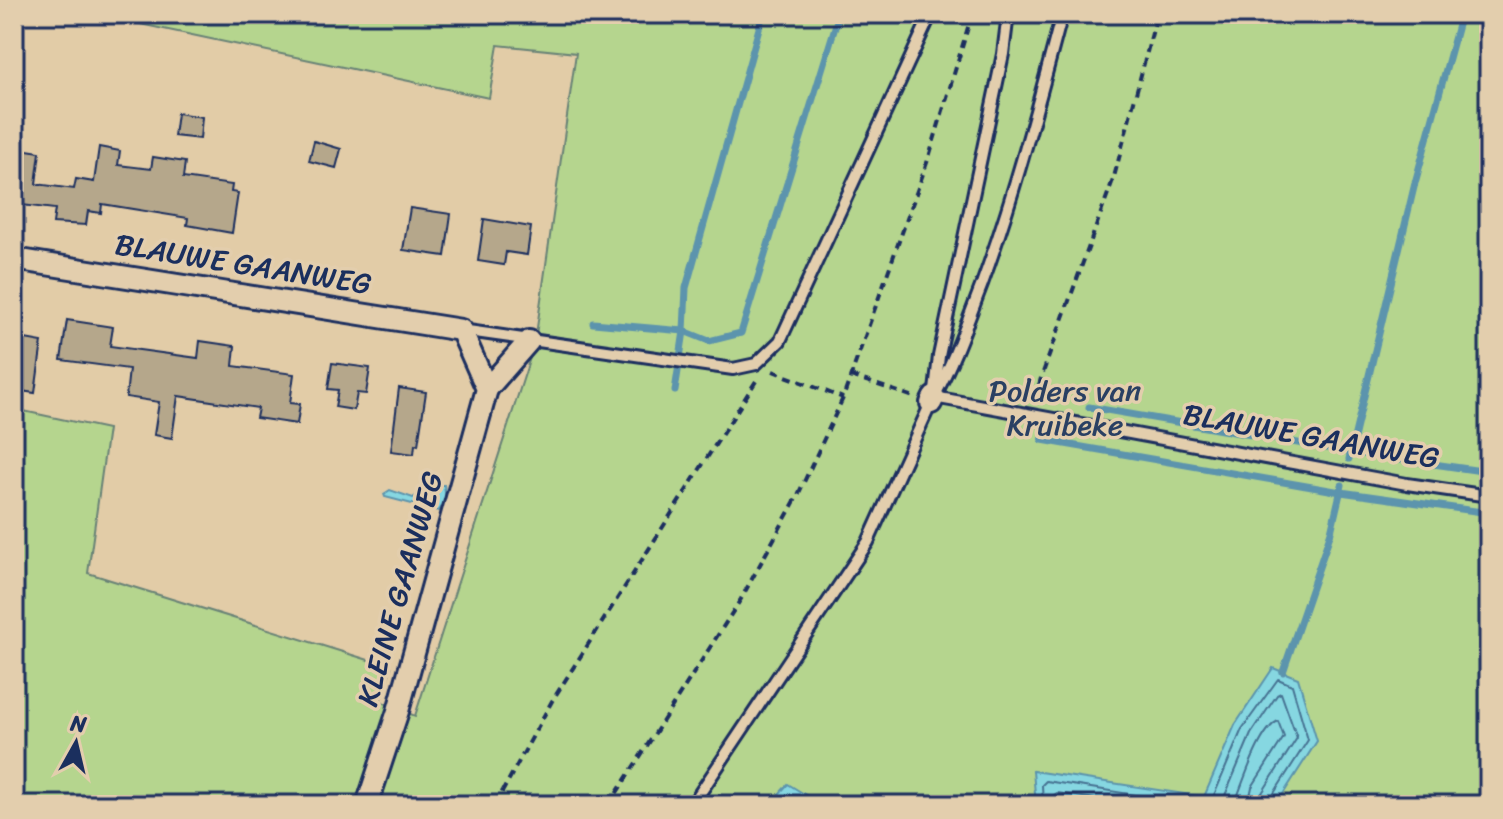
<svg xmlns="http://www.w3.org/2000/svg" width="1503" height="819" viewBox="0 0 1503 819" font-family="Sriracha,sans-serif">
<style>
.green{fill:#b5d58e;stroke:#688276;stroke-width:2}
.water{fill:#86d7e1;stroke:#5b94ad;stroke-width:2}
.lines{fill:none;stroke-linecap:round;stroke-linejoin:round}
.shore{stroke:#467292;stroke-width:2}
.stream{stroke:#5b94ad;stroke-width:7}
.building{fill:#b5a78b;stroke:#1b2f5e;stroke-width:2}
.lane-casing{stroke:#1b2f5e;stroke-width:16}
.street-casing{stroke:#1b2f5e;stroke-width:26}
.path{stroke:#1b2f5e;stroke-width:4;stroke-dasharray:8 6;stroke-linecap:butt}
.lane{stroke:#e3cead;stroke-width:10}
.street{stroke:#e3cead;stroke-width:20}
.labels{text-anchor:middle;stroke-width:7;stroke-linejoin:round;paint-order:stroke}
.street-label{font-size:30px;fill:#1b2f5e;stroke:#e3cead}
.park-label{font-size:30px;fill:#2a4063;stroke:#e3cead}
</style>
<rect width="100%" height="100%" fill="#e2cca7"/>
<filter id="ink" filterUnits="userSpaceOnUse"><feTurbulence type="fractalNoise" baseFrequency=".0125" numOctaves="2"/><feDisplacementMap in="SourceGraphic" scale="16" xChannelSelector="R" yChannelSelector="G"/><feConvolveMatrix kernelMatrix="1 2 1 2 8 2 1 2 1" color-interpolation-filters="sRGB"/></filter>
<g filter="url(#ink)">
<!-- green -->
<path class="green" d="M93,14h1396v791h-1475v-396l94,20 -20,144 303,94 -11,34 35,15 120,-374 41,-289 -78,-8 -9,53z"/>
<!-- water -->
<g class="water">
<path d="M441,485h3l2,15 -7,11 -54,-14 -1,-3 6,-4 23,8 11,-8z"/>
<path d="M1273,668l25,10 19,63 -41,64h-240l-3,-34 171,26 31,-72z"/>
<path d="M788,784l34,21h-53z"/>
</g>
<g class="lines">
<!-- shore -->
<g class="shore">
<path d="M1043,805l-1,-20 4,-4 154,24"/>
<path d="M1053,805v-9l4,-3 77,12"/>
<path d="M1206,805l6,-5 30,-71 36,-50 14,6 16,55 -37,58 -1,7"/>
<path d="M1221,805l30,-71 26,-39 4,-2 16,45 -35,55 -2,12"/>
<path d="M1234,805c9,-21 25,-75 44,-84l6,16 -32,50 -4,18"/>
</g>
<!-- stream -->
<g class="stream">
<path d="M763,14l-77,274 -2,43 25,10 32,-8 98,-319"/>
<path d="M593,323l91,8 -9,60"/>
<path d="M1089,407l261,45 139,20"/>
<path d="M1042,440l299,52 148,21"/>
<path d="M1349,459l66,-276 46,-169"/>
<path d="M1283,672l48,-140 11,-47"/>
</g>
</g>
<!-- building -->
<g class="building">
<path d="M177,113l25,4 -2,22 -26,-3z"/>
<path d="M314,141l27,8 -5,19 -27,-7z"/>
<path d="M99,147l21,4 -2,14 33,4 2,-12 32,5 -2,16 49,7 -1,7 7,1 -6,40 -45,-8 1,-7 -86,-14 -1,9 -13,-2 -2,14 -33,-2 2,-14 -41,-5v-56l26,4 -4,32 38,5 2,-10 18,3z"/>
<path d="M410,208l41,6 -6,42 -42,-6z"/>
<path d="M484,219l47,8 -4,28 -21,-3 -2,13 -26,-4z"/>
<path d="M67,320l46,7 -3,19 88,12 2,-17 35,5 -2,20 61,8 -4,29 10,1 -3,20 -41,-6 2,-10 -80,-12 -6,42 -18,-3 5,-33 -33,-5 3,-28 -68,-9z"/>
<path d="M14,337l28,5 -7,51 -21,-3z"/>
<path d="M332,363l38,5 -4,26 -9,-1 -3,17 -19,-3 3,-17 -10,-1z"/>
<path d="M399,388l27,4 -8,53 -3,-1 -1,10 -23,-3z"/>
</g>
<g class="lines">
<defs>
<g id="lane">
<path d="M461,330l272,39 23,-5 24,-23 151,-327"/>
<path d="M935,391l4,-35 64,-302 5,-40"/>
<path d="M934,397l473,87 82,12"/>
<path d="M934,397c20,-36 33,-74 48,-113 32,-88 56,-179 80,-270"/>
<path d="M692,805l176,-263 63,-139"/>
</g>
<g id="street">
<path d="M14,259l447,71 26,59 -89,322 -31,94"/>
<path d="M487,389l42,-48"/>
<path d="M931,403l3,-6"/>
</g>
</defs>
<!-- lane casing -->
<use href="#lane" class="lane-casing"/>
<!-- street casing -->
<use href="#street" class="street-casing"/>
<!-- path -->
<g class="path">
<path d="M773,371l70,27"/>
<path d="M851,376l63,21"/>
<path d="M1035,399l6,-21 73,-201 43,-163"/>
<path d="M495,805l57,-104 204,-320"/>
<path d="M609,805l132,-206 56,-102 46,-99 86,-241 43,-143"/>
</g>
<!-- lane -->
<use href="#lane" class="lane"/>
<!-- street -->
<use href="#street" class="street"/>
</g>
</g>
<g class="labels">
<!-- street labels -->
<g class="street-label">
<text transform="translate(243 264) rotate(9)" y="10">BLAUWE GAANWEG</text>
<text transform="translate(1311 436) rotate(10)" y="10">BLAUWE GAANWEG</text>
<text transform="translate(400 589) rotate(-74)" y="10">KLEINE GAANWEG</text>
</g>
<!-- park labels -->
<g class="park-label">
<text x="1065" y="401">Polders van<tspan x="1065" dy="34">Kruibeke</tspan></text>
</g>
</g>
<!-- margin -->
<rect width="1503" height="819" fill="none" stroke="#e3cead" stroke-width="48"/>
<rect x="24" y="24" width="1455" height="771" fill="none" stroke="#1b2f5e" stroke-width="3" filter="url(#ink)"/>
<!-- north arrow -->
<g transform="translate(76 743) rotate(8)" stroke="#e3cead" stroke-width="6" paint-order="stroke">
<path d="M0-6L14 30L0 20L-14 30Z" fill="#1b2f5e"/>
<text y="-12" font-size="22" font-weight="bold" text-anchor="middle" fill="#1b2f5e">N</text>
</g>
</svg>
